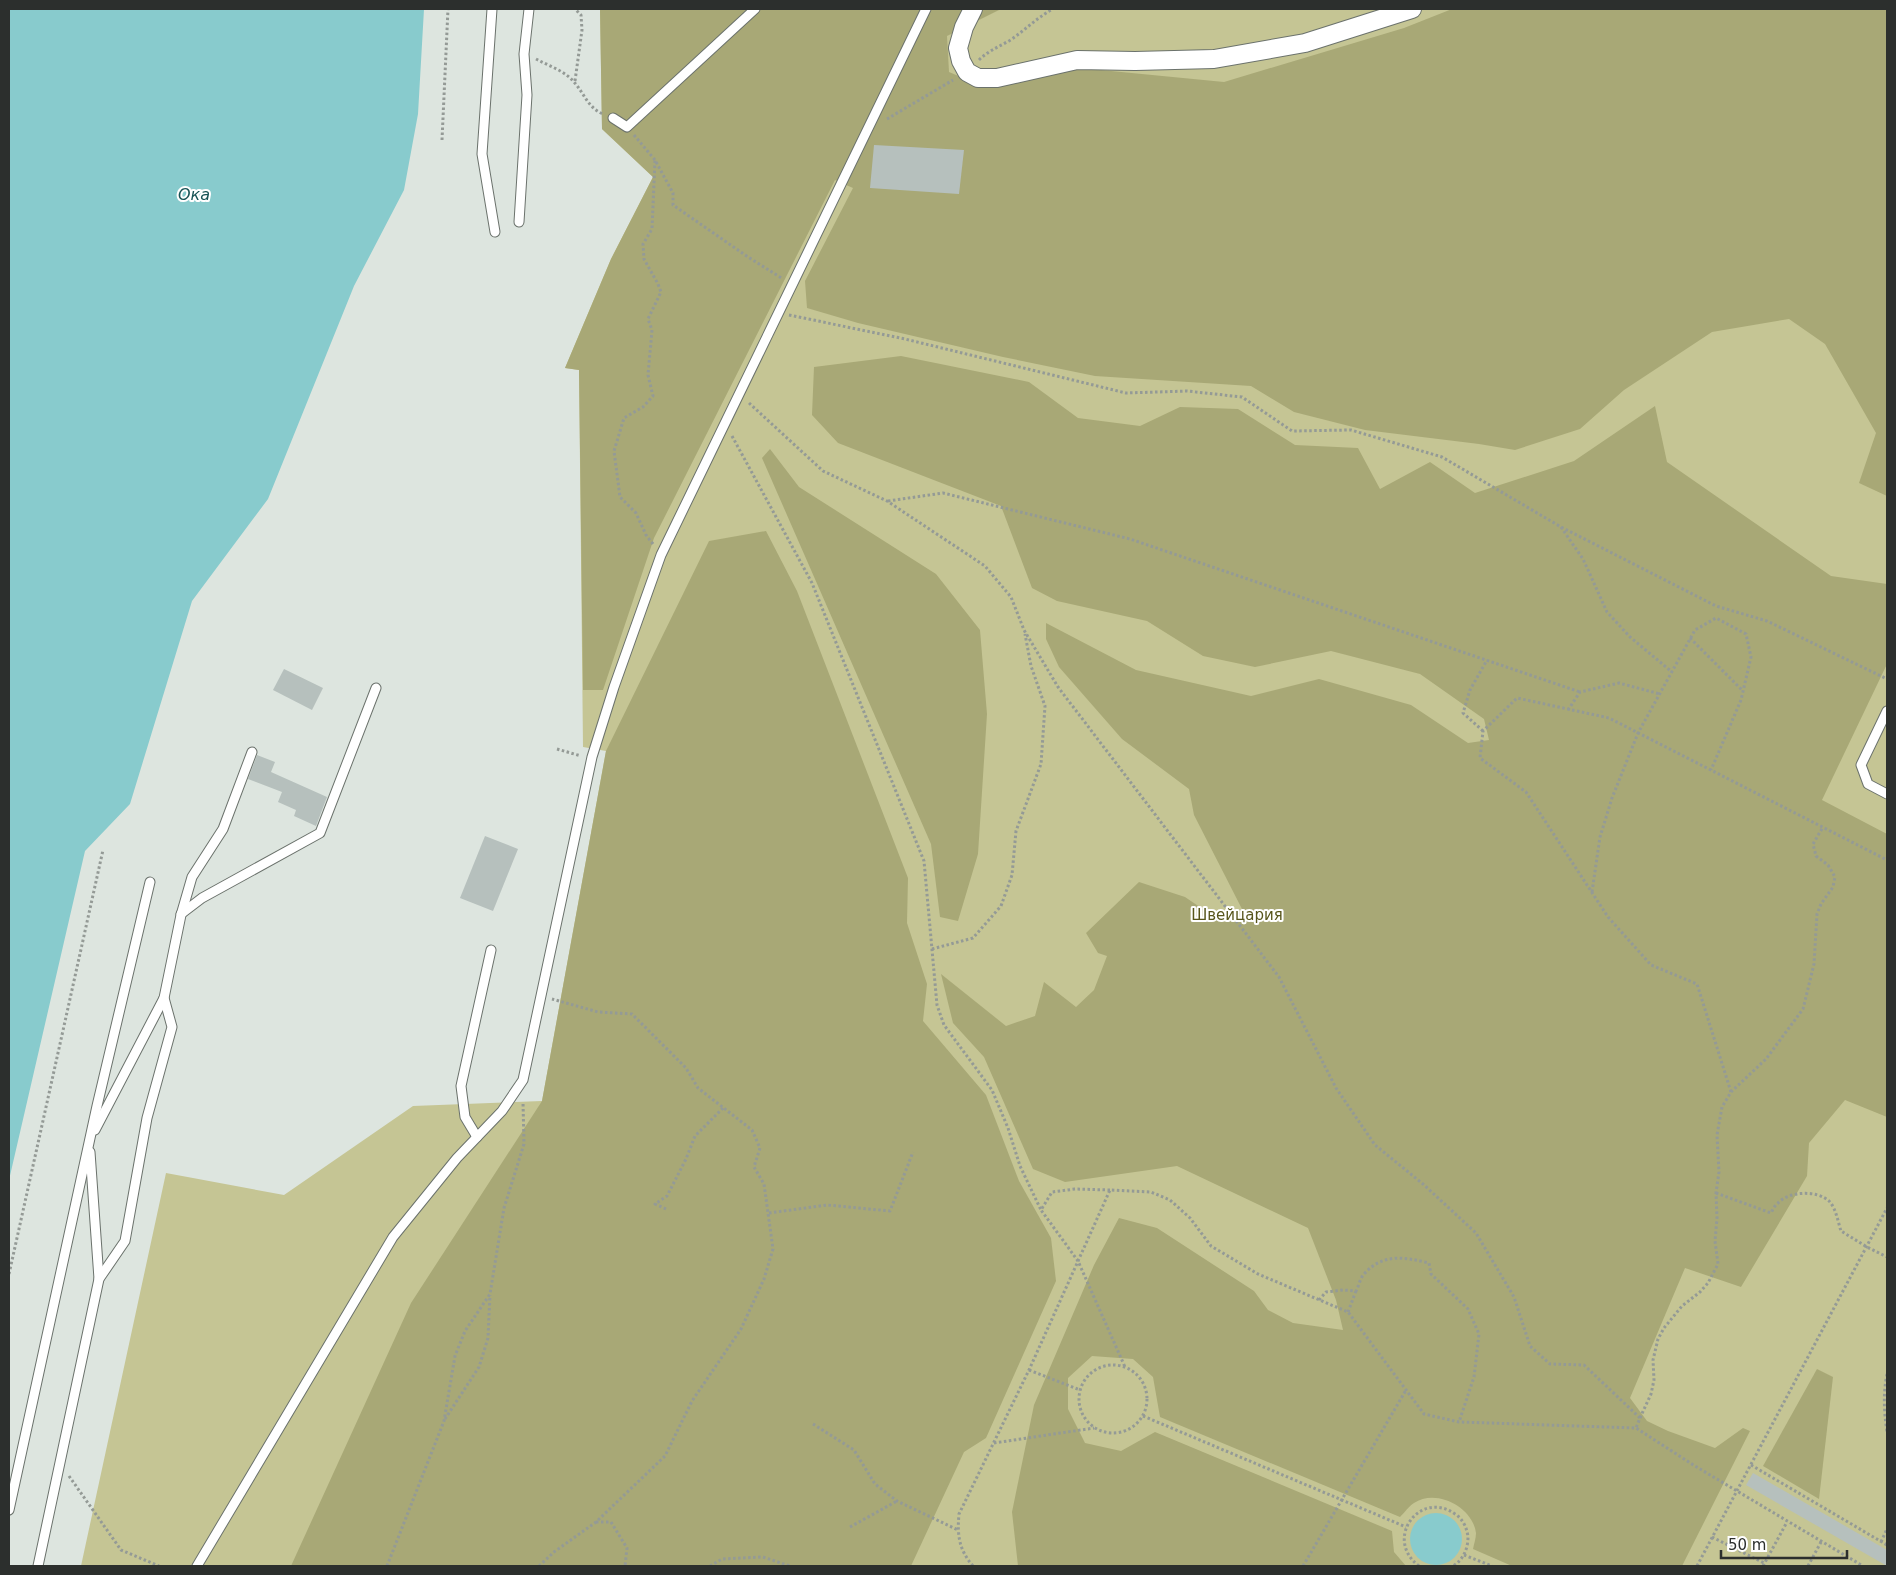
<svg xmlns="http://www.w3.org/2000/svg" width="1896" height="1575" viewBox="0 0 1896 1575" font-family="'DejaVu Sans',sans-serif">
<style>
.green{fill:#c5c594}
.forest{fill:#a8a876}
.water{fill:#88cbcd}
.building{fill:#b6c0bd}
.lines{fill:none;stroke-linecap:round;stroke-linejoin:round}
.service-casing{stroke:#6b726c;stroke-width:11}
.minor-casing{stroke:#6b726c;stroke-width:20}
.path{stroke:#949a96;stroke-width:3;stroke-dasharray:2.5 2.5;stroke-linecap:butt}
.service{stroke:#fff;stroke-width:9}
.minor{stroke:#fff;stroke-width:18}
.labels{text-anchor:middle;stroke-width:4;stroke-linejoin:round;paint-order:stroke}
.park-label{font-size:15px;fill:#57551b;stroke:#fff}
.water-label{font-size:16px;font-style:italic;fill:#185355;stroke:#fff}
</style>
<rect width="100%" height="100%" fill="#dde5df"/>
<!-- green -->
<path class="green" d="M600,9h1287v1557h-1806l85,-393 118,22 129,-89 129,-5 64,-350 -23,-4 -4,-377 -14,-2 46,-109 42,-82 -51,-48z"/>
<!-- forest -->
<g class="forest">
<path d="M600,9h401l-54,27 2,36 38,16 83,-21 154,15 180,-54 48,-19h435v487l-28,-13 17,-50 -51,-89 -36,-25 -77,13 -88,58 -44,39 -65,21 -36,-6 -114,-14 -71,-18 -43,-26 -156,-10 -92,-19 -145,-34 -51,-15 -2,-27 48,-93 -18,-8 -181,358 -51,152h-20l-4,-320 -14,-2 46,-109 42,-82 -51,-48z"/>
<path d="M901,356l128,26 49,36 62,8 40,-19 58,2 57,36 63,3 22,41 50,-27 45,31 99,-32 81,-55 12,56 164,114 56,8v80l-65,136 65,34v283l-42,-17 -36,43 -2,33 -66,111 -56,-19 -55,130 17,23 21,10 47,17 28,-20 7,3 -68,135h-170l-39,-17c1,-5 3,-11 3,-16 -3,-26 -40,-45 -62,-30 -5,3 -9,9 -14,14l-240,-100 -7,-40 -20,-18 -41,-3 -24,22v31l17,34 36,8 34,-19 237,99 2,21 12,14h-388l-6,-54 22,-107 60,-140 25,-47 38,10 97,63 14,19 25,13 50,7 -7,-30 -28,-72 -131,-62 -112,16 -32,-13 -49,-112 -31,-34 -12,-49 65,52 29,-10 9,-34 32,25 18,-17 13,-34 -9,-3 -12,-20 53,-51 46,15 28,19 29,-7 -48,-94 -5,-26 -67,-50 -63,-72 -13,-28v-16l90,47 115,26 68,-17 92,26 57,38 21,-3 -5,-21 -64,-45 -89,-23 -76,16 -52,-11 -56,-35 -90,-20 -25,-13 -31,-82 -163,-63 -26,-28 2,-48z"/>
<path d="M770,449l29,38 137,87 44,56 7,84 -9,140 -20,67 -18,-4 -9,-73 -169,-386z"/>
<path d="M766,531l31,60 111,287 -1,45 20,61 -4,37 63,74 33,86 32,57 5,43 -70,157 -22,14 -53,114h-620l120,-263 131,-202 64,-350 103,-210z"/>
<path d="M1817,1369l16,8 -14,122 -56,-33z"/>
</g>
<!-- water -->
<g class="water">
<path d="M9,9h415l-6,105 -14,76 -50,96 -86,213 -76,102 -62,203 -45,47 -76,329z"/>
<circle cx="1436" cy="1539" r="26"/>
</g>
<!-- building -->
<g class="building">
<path d="M874,145l90,5 -5,44 -89,-6z"/>
<path d="M284,669l39,19 -11,22 -39,-20z"/>
<path d="M257,755l18,7 -4,10 56,25 -11,29 -22,-10 2,-6 -18,-8 4,-10 -34,-13z"/>
<path d="M485,836l33,13 -25,62 -33,-13z"/>
<path d="M1753,1473l134,77v16l-141,-81z"/>
</g>
<g class="lines">
<defs>
<g id="service">
<path d="M492,9l-10,145 13,78"/>
<path d="M613,118l14,9 128,-118"/>
<path d="M519,222l8,-127 -3,-41 5,-45"/>
<path d="M1887,711l-26,54 7,19 19,10"/>
<path d="M181,914l21,-16 118,-65 56,-145"/>
<path d="M95,1130l69,-132"/>
<path d="M477,1137l-12,-20 -4,-31 30,-136"/>
<path d="M90,1152l9,127"/>
<path d="M9,1510l88,-404 53,-224"/>
<path d="M38,1566l61,-287 26,-38 22,-123 25,-91 -8,-29 17,-83 11,-38 31,-48 29,-77"/>
<path d="M197,1566l196,-329 64,-79 45,-47 21,-31 69,-323 22,-70 47,-132 265,-546"/>
</g>
<path id="minor" d="M973,9l-9,18 -6,21 3,13 6,11 11,6h19l80,-18 58,1 79,-2 91,-16 107,-34"/>
</defs>
<!-- service casing -->
<use href="#service" class="service-casing"/>
<!-- minor casing -->
<use href="#minor" class="minor-casing"/>
<!-- path -->
<g class="path">
<path d="M536,59c13,7 29,12 38,23 10,11 14,26 29,32"/>
<path d="M979,60c10,-10 22,-14 33,-21 14,-10 26,-22 41,-30"/>
<path d="M575,81l7,-51 -1,-15 -6,-6"/>
<path d="M887,119l66,-39"/>
<path d="M634,135l21,25 18,33v12l75,52 35,22"/>
<path d="M442,140l6,-131"/>
<path d="M789,315l116,24 221,54 61,-2 55,6 50,34 59,-1 91,27 119,70 155,79 51,15 118,57"/>
<path d="M749,403l74,68 64,30 98,65 26,31 13,33 34,57 221,290 57,111 39,57 48,39 53,49 38,64 16,49 20,18 34,1 56,53 -4,10"/>
<path d="M732,436l80,147 112,278 13,144 7,20 48,65 16,38 12,38 21,44"/>
<path d="M888,501l55,-8 187,46 450,153"/>
<path d="M1561,527l22,32 24,53 23,25 42,35"/>
<path d="M653,544l-7,-9 -10,-22 -16,-16 -6,-46 10,-33 19,-11 10,-11 -5,-21 4,-45 -4,-11 13,-27 -3,-8 -14,-25 -1,-15 9,-15 3,-69"/>
<path d="M1690,638l53,53"/>
<path d="M1568,710l12,-18 39,-9 41,11"/>
<path d="M1483,731l-20,-18 7,-23 17,-30"/>
<path d="M557,749l24,7"/>
<path d="M1592,892l8,-55 12,-39 26,-65 57,-103 21,-12 30,16 5,23 -10,43 -30,70"/>
<path d="M932,949l41,-11 28,-32 11,-31 4,-44 25,-67 4,-58 -14,-40 -6,-32"/>
<path d="M1731,1092l-34,-108 -46,-19 -43,-48 -82,-125 -46,-34 3,-27 34,-33 92,20 278,142"/>
<path d="M1110,1190l-35,-1 -23,3 -11,18 37,51 47,106"/>
<path d="M1716,1193l55,20c2,-4 4,-8 7,-10 11,-12 39,-13 51,-2 7,7 9,21 12,30l26,16 20,10"/>
<path d="M666,1209l-11,-5 12,-8 19,-37 9,-23 28,-28"/>
<path d="M769,1213l58,-8 63,6 23,-59"/>
<path d="M9,1274l94,-424"/>
<path d="M1319,1300l7,-8 17,-2 13,1c3,-5 4,-13 8,-17 19,-21 40,-17 65,-11l2,11 37,35 11,25 -5,43 -15,45"/>
<path d="M1348,1312l8,-21"/>
<circle cx="1113" cy="1399" r="34"/>
<path d="M1029,1370l51,20"/>
<path d="M1887,1374c-4,20 -3,37 0,58"/>
<path d="M1143,1416l263,111"/>
<path d="M1640,1418l11,-24 3,-14 -1,-20 5,-21 6,-11 18,-22 18,-14 8,-9 10,-19 -3,-23 2,-23 -1,-25 3,-21 -2,-37 5,-28 9,-15 35,-33 37,-50 11,-45 3,-50 4,-10 12,-17 2,-10 -7,-12 -12,-9 -3,-12 10,-17"/>
<path d="M445,1419l34,-52 9,-29 2,-43"/>
<path d="M813,1424l41,26 21,34 22,17 61,29"/>
<path d="M994,1443l100,-15"/>
<path d="M1751,1465l136,80"/>
<path d="M69,1476l52,74 38,16"/>
<path d="M596,1522h15l16,26 -2,18"/>
<path d="M850,1527l47,-26"/>
<path d="M1712,1537l52,26"/>
<path d="M1881,1542l6,-13"/>
<path d="M1464,1555l28,11"/>
<path d="M387,1566l57,-145 11,-65 10,-25 25,-37 14,-86 20,-64 -1,-42"/>
<path d="M539,1566l15,-14 42,-30 69,-66 27,-55 49,-72 23,-50 9,-30 -9,-65 -10,-17 6,-19 -8,-18 -54,-42 -12,-20 -54,-54 -34,-2 -46,-13"/>
<path d="M710,1566l12,-7 41,-2 27,9"/>
<path d="M973,1566c-14,-16 -16,-31 -14,-52l70,-144 81,-180 41,2 19,8 20,18 21,28 47,28 90,38 76,102 35,8 177,6 59,38 168,100"/>
<path d="M1303,1566l103,-176"/>
<path d="M1419,1566c-36,-27 1,-77 36,-52 8,5 12,14 13,23 0,12 -5,23 -15,29"/>
<path d="M1697,1566l190,-358"/>
<path d="M1763,1566l24,-44"/>
<path d="M1808,1566l13,-24"/>
</g>
<!-- service -->
<use href="#service" class="service"/>
<!-- minor -->
<use href="#minor" class="minor"/>
</g>
<g class="labels">
<!-- park labels -->
<g class="park-label">
<text x="1237" y="920">Швейцария</text>
</g>
<!-- water labels -->
<g class="water-label">
<text x="194" y="200">Ока</text>
</g>
</g>
<!-- border -->
<rect width="1896" height="1575" fill="none" stroke="#2c2f2d" stroke-width="20"/>
<!-- scale -->
<path d="M1721 1550v8h126v-8" fill="none" stroke="#2c2f2d" stroke-width="2.5"/>
<text x="1728" y="1550" font-size="15" fill="#2c2f2d" stroke="#ffffff" stroke-width="4" paint-order="stroke">50 m</text>
</svg>
